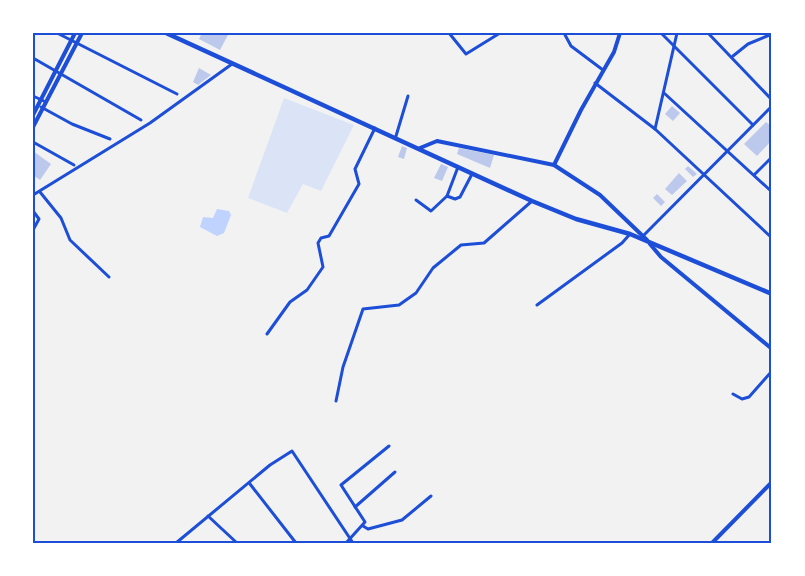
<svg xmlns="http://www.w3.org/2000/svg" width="805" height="576" viewBox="0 0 805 576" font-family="Figtree,sans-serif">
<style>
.green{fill:#dbe4f7}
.water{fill:#bfd3fe}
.building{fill:#bdc9ec}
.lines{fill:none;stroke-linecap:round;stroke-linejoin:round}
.minor{stroke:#1d4ed8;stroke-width:3}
.tertiary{stroke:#1d4ed8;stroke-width:4}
.secondary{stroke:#1d4ed8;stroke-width:4}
.primary{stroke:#1d4ed8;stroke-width:4.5}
.neatline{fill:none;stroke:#1d4ed8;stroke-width:2}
</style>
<rect width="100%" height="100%" fill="#f2f2f2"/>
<!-- green -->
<path class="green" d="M284,98l70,27 -33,66 -18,-7 -16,29 -39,-15z"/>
<!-- water -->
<path class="water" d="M217,209l12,2 2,4 -7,18 -7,3 -17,-9 3,-10 10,1z"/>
<!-- building -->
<g class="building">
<path d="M202,33h27l-9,17 -21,-11z"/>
<path d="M199,68l12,7 -13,10 -5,-3z"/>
<path d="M672,106l8,7 -7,8 -8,-7z"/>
<path d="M766,122l6,5v13l-15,16 -13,-12z"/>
<path d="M402,146l5,2 -3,11 -6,-2z"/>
<path d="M459,148l35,7 -4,13 -33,-14z"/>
<path d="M33,151l18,13 -11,16 -7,-5z"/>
<path d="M441,164l7,3 -6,14 -8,-3z"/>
<path d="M688,166l9,8 -4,3 -8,-8z"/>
<path d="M679,173l8,8 -15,14 -7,-6z"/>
<path d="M657,194l8,8 -4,4 -8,-8z"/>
</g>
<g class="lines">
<!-- minor -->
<g class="minor">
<path d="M57,33l120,61"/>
<path d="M449,33l17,21 34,-21"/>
<path d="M564,33l7,13 32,24"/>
<path d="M661,33l92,92"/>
<path d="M708,33l64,67"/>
<path d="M733,56l15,-12 24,-10"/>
<path d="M33,58l108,62"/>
<path d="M595,83l60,46 117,109"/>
<path d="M664,93l108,99"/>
<path d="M33,96l13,6"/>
<path d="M41,107l31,17 38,15"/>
<path d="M655,129l22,-96"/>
<path d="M396,136l12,-40"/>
<path d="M33,142l41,23"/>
<path d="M755,174l17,-17"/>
<path d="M40,192l21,26 9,22 39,37"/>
<path d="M33,195l117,-72 82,-59"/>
<path d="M447,196l11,-29"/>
<path d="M416,200l15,11 16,-15 8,3 5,-2 12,-23"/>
<path d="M33,211l6,8 -6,11"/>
<path d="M643,236l129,-130"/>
<path d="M537,305l85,-62 8,-9"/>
<path d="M267,334l23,-32 17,-12 16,-23 -5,-24 3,-5 8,-2 30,-52 -4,-15 20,-41"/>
<path d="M733,394l9,5 7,-2 23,-26"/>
<path d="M336,401l7,-34 20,-58 36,-4 17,-12 17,-25 28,-23 23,-2 48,-42"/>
<path d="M250,484l46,59"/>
<path d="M355,507l40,-35"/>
<path d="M208,516l29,27"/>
<path d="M363,526l5,3 34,-9 29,-24"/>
<path d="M176,543l94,-78 22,-14 61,92"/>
<path d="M346,543l19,-21 -24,-37 48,-39"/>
</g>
<!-- tertiary -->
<g class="tertiary">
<path d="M33,115l42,-82"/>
<path d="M33,127l49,-94"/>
<path d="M420,148l17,-7 117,24 46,30 47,45"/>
<path d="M554,165l27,-55 33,-58 6,-19"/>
<path d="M712,543l60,-61"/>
</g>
<!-- secondary -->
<path class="secondary" d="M650,244l11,13 111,92"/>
<!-- primary -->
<path class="primary" d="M166,33l366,168 44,18 54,15 142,60"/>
</g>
<!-- border -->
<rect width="805" height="576" fill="none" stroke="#ffffff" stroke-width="69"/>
<rect x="34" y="34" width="736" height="508" class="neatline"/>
</svg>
